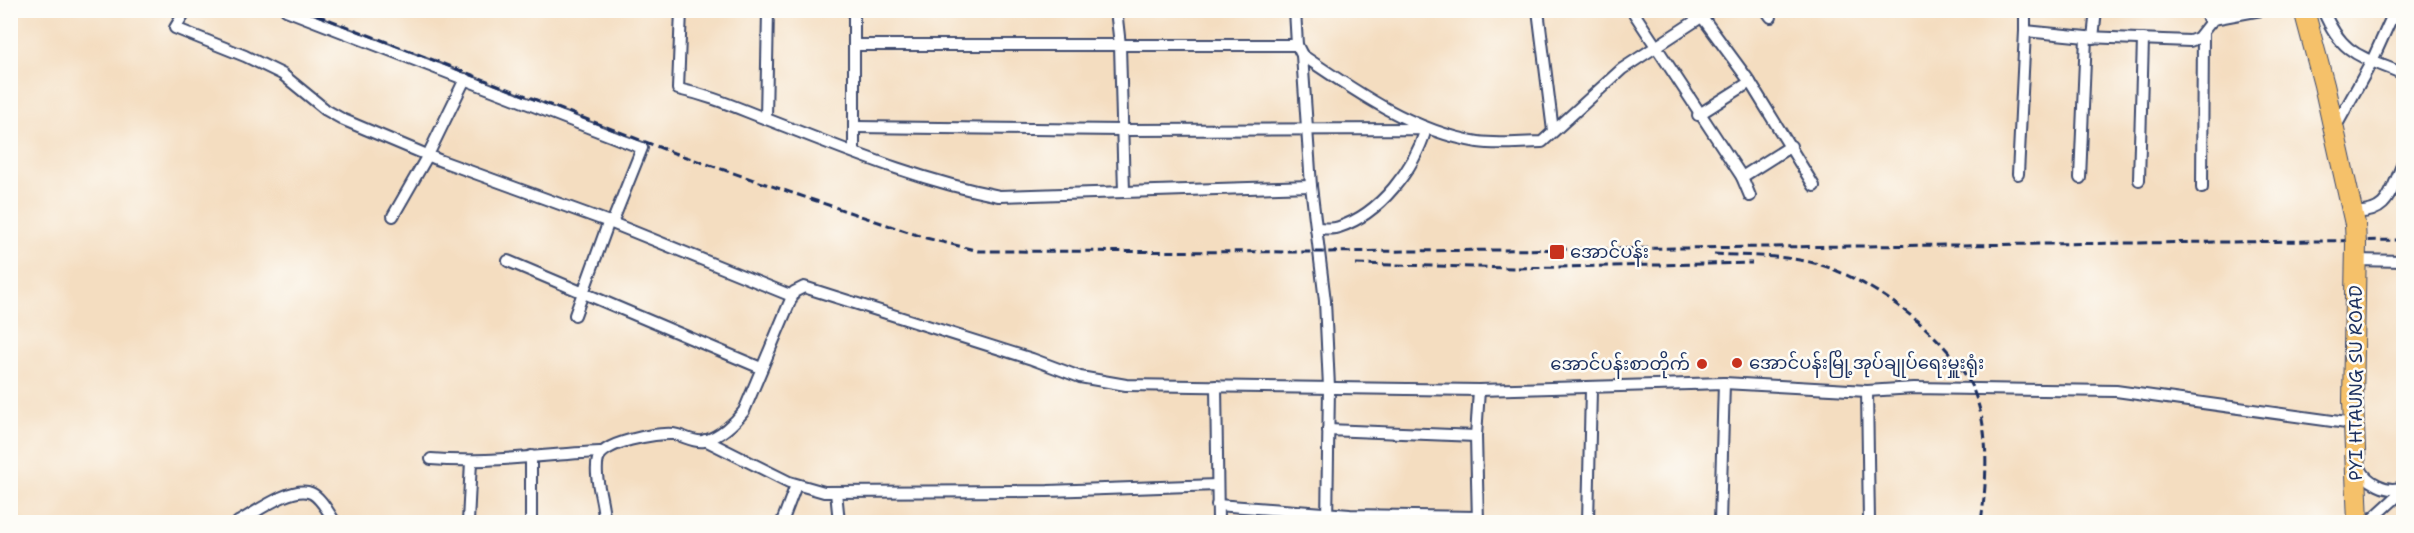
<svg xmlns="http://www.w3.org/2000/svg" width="2414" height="533" viewBox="0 0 2414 533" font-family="'Shantell Sans','Noto Sans Myanmar',sans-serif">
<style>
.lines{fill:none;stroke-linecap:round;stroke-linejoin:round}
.street-casing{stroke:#3c496d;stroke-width:14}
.highway-casing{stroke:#3c496d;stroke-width:22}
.street{stroke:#fff;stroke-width:10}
.highway{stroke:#f5c16b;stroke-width:20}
.rail{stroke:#1b2f5e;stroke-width:3;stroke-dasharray:9 4.5;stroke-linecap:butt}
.highway-bridge-casing{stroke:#3c496d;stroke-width:22;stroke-linecap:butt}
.highway-bridge{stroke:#f5c16b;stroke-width:20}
.poi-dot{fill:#c8321e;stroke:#fdfcf7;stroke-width:2}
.labels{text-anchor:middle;stroke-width:5;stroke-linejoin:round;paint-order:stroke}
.poi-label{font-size:18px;fill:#1b2f5e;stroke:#fdfcf7;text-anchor:start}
.street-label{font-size:18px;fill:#1b2f5e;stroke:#fdfcf7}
</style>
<rect width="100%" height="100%" fill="#fdfcf7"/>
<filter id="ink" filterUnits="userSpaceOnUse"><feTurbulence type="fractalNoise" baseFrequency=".0167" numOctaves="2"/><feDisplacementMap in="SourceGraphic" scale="12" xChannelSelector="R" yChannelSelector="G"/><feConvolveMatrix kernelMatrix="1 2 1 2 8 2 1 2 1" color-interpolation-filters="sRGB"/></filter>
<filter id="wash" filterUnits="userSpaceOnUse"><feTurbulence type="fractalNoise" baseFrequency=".008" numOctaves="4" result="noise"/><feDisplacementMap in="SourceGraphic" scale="24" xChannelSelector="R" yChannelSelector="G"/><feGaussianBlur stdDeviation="1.35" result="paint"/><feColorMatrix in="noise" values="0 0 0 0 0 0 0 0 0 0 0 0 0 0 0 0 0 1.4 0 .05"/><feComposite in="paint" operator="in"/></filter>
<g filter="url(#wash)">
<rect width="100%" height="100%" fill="#f4ddc0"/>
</g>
<g filter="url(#ink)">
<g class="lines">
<defs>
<g id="street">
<path d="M186,10l-11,18 70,28 37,18 44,36 18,10 95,40 173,63"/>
<path d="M286,10l356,138 -30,75 180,73"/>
<path d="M681,10l-3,79c34,7 59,19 91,31 75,29 151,61 230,76l312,-10"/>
<path d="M854,10v142"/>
<path d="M1116,10l4,35 4,147"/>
<path d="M1295,10l2,35 5,10 9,131 14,115 4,86 -2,135"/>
<path d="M1538,10l15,121"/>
<path d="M1632,10l110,167 8,19"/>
<path d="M1697,10l53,72 64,104"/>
<path d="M1766,10l5,7"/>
<path d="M2025,10v21"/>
<path d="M2203,10l8,12"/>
<path d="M2323,10c19,46 38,46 81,64"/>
<path d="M2093,38l3,-28"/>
<path d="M854,45h443"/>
<path d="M1302,55c54,37 110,76 176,87 20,3 44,0 64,0l80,-73 90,-59"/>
<path d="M1698,115l52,-33"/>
<path d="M766,119l2,-109"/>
<path d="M855,127l267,3 304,-1c-12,40 -46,85 -87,98 -7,3 -16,1 -23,1"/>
<path d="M2335,128l37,-67 23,-51"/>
<path d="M2018,174l7,-143 61,6 104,4 8,-3 15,-19 48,-9"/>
<path d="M1742,177l49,-31"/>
<path d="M2080,178l6,-141"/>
<path d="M2139,180l4,-141"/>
<path d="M2202,188l1,-155"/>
<path d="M2352,212c38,3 38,-21 52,-51"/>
<path d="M393,216l35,-61 37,-76"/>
<path d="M2355,260l49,1"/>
<path d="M508,261l253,107"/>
<path d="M575,315l34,-94"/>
<path d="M1216,386l2,136"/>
<path d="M1867,391l2,131"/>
<path d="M1328,430l148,6"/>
<path d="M705,440l84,42 35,10 224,-1 169,-6"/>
<path d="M431,459c56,5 113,-5 169,-7"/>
<path d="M2360,467c5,14 28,28 44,19"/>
<path d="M836,492l3,30"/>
<path d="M1217,505l133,10 127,2"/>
<path d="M238,522c17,-9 54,-37 73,-29 10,4 18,21 24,29"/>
<path d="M468,522l3,-61"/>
<path d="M531,522v-66"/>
<path d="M604,522c1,-19 -11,-44 -6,-63 4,-17 58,-26 75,-25 10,1 20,9 31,7 15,-4 30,-17 40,-30l50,-119 10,-5 228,72 48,18 46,8 353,5 245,-7 143,8 47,-3 202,3 238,33"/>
<path d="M782,522l14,-37"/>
<path d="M1478,522l-2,-86 3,-46"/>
<path d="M1588,522l3,-133"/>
<path d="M1720,522l4,-139"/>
<path d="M2369,522l35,-32"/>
</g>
<g id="highway">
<path d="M2304,10l20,75 31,139"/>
<path d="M2356,244l-3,157 5,121"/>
</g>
</defs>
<!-- street casing -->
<use href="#street" class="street-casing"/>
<!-- highway casing -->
<use href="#highway" class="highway-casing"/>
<!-- street -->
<use href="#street" class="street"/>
<!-- highway -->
<use href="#highway" class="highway"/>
<!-- rail -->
<g class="rail">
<path d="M304,10l370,143 252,85 53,13 339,1 1086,-12"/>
<path d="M1714,254c32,2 68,1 100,9 55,14 138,74 160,129 16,40 13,88 7,130"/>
<path d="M1356,264l157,4 239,-5"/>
</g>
<defs>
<path id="highway-bridge" d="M2355,224l1,20"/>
</defs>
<!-- highway-bridge casing -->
<use href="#highway-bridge" class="highway-bridge-casing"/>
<!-- highway-bridge -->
<use href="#highway-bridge" class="highway-bridge"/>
</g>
</g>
<!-- markers -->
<g class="poi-dot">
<rect x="1549" y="244" width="16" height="16" rx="3"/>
<circle cx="1737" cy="363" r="6"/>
<circle cx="1702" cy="364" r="6"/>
</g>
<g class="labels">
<!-- poi labels -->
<g class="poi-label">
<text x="1570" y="258">အောင်ပန်း</text>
<text x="1749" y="369">အောင်ပန်းမြို့အုပ်ချုပ်ရေးမှူးရုံး</text>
<text x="1690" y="370" text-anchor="end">အောင်ပန်းစာတိုက်</text>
</g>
<!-- street labels -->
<g class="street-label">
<text transform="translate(2356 383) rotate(-90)" y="6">PYI HTAUNG SU ROAD</text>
</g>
</g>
<!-- margin -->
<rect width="2414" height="533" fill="none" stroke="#fdfcf7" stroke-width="36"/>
</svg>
